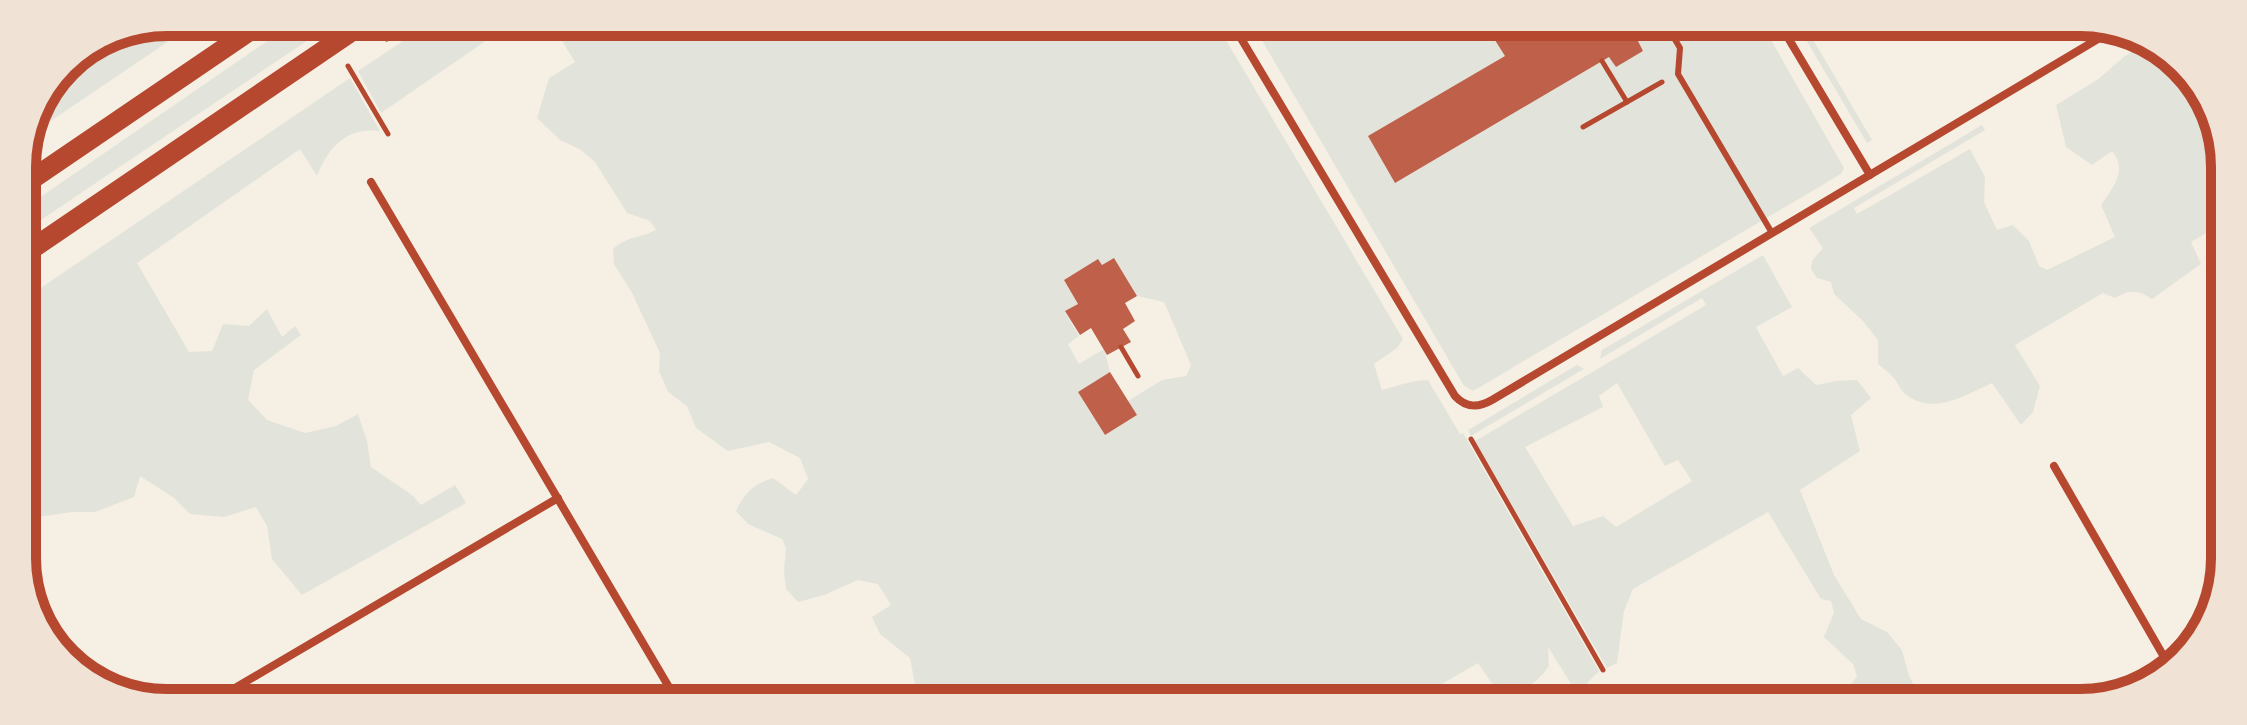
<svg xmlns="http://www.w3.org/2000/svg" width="2247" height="725" viewBox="0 0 2247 725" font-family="Manrope,sans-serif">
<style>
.green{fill:#e2e4dc;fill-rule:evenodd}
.building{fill:#bf614a}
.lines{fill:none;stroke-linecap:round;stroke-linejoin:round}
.path{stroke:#b5482f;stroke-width:5}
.service{stroke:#b5482f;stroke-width:6}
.minor{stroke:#b5482f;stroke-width:8}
.primary{stroke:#b5482f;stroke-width:20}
.rim{fill:none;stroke:#b5482f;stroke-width:10}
</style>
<rect width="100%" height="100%" fill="#f6efe4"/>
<!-- green -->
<g class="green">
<path d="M167,22h30l-164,111 32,-69 47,-31z"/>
<path d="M295,22h40l-312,210v-23z"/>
<path d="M430,23h82l-131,90 -23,-42z"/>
<path d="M551,23l666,2 186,314 -6,9 -23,16 8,26c15,-4 31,-10 46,-10l32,54 3,-1 136,238 -11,11 -8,16 -32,-51 1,19c-16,22 -28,27 -54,22l-17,-25 -65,38 -495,-1 -8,-42 -30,-24 -8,-17 19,-12 -13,-21 -20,-4 -34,15 -26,7 -12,-13 -2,-18 2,-23 -4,-9 -34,-15 -12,-13c8,-18 18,-27 37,-33l23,17 12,-16 -8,-21 -31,-16 -41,9 -32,-23 -9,-22 -19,-14 -9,-21 1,-18 -28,-60 -18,-29 -1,-15c16,-14 26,-10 43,-19l-6,-9 -23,-8 -32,-51 -14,-12 -21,-10 -23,-22 12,-40 26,-16zM1114,258l23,38 27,6 27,63 -5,11 -24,4 -34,21 9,14 -32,20 -27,-43 32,-20 -6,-23 -25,15 -11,-20 11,-8 -14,-24 13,-8 -14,-24 34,-20 4,5z"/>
<path d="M1253,25l510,1 81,142 -3,6 -368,217 -9,-5z"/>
<path d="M1798,26h7l67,114 -5,3z"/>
<path d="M2145,44l44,27 33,68v85l-31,18 10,22 -49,35c-14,-9 -22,-10 -37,-1l-12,-5 -88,52 25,41 -7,26 -12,13 -29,-42c-27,13 -62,34 -89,9 -4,-5 -6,-11 -11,-16 -4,-5 -10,-8 -14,-12v-24l-15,-19 -29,-27 -3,-12 -14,-4 -6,-9 1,-8 11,-13 -14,-20 173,-103 3,5 -131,78 3,6 113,-65 15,28 -1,25 13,28 16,-5 16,16 10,25 8,4 68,-33 -14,-32c12,-18 27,-34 11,-54l-20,14 -26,-18 -10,-42 41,-25 28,-24z"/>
<path d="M350,78l30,53c-33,-4 -51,15 -63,45l-17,-27 -163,114 52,89 23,-1 11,-27 26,2 18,-17 15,28 13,-11 6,9 -47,35 -6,30 19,20 38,13 31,-7 22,-12 9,27 4,26 41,28 9,10 34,-20 11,18 -164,92 -30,-36 -5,-33 -11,-19 -32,10 -34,-3 -16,-16 -34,-22 -6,21 -39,15h-23l-40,6 -8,10 -1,-228z"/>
<path d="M1763,255l29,52 -36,20 27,49 15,-8 18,17 20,-4 21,-1 14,18 -20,17 9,36 -60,39 34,85 27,44 26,13 15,18 7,26 14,26h-74v-15l8,-11 -4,-12 -29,-27 10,-25 -3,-11 -10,-2 -53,-87 -135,77 -9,22 -7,52 -10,5 -132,-227 231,-136 -4,-7 -102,61 2,-9zM1617,383l48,83 13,-6 14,21 -76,46 -13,-11 -30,10 -48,-79 78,-40 -4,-11z"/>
<path d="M1577,365l7,4 -113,67 -3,-6z"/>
</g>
<!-- building -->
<g class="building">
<path d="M1495,25l144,1 5,8 -7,5 6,12 -27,16 -7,-10 -214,126 -27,-47 137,-80 -17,-27z"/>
<path d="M1114,258l23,38 -12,7 10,18 -12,8 8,13 -24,13 -16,-27 -11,7 -15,-24 13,-7 -14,-24 34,-21 4,6z"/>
<path d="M1110,372l27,43 -32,20 -27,-43z"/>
</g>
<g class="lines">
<!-- path -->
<g class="path">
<path d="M387,39l24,-16"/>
<path d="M1602,61l25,41"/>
<path d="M348,66l40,68"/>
<path d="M1583,127l79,-45"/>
<path d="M1121,347l17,29"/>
<path d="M1471,439l132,231"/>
</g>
<!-- service -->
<path class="service" d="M1667,26l13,22 -2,26 94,159"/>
<!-- minor -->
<g class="minor">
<path d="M1233,25l222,371c11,12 23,12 37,4l626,-373"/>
<path d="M1781,26l89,149"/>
<path d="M371,182l305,517"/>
<path d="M2054,466l117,203"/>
<path d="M218,698l340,-200"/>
</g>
<!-- primary -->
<g class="primary">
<path d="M22,186l241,-164"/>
<path d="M23,255l341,-232"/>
</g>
</g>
<!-- crop -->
<path d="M0 0H2247V725H0ZM167 36H2080A131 131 0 0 1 2211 167V558A131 131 0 0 1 2080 689H167A131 131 0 0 1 36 558V167A131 131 0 0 1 167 36Z" fill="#f1e2d6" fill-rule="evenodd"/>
<path class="rim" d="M167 36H2080A131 131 0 0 1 2211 167V558A131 131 0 0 1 2080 689H167A131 131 0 0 1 36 558V167A131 131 0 0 1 167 36Z"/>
</svg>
